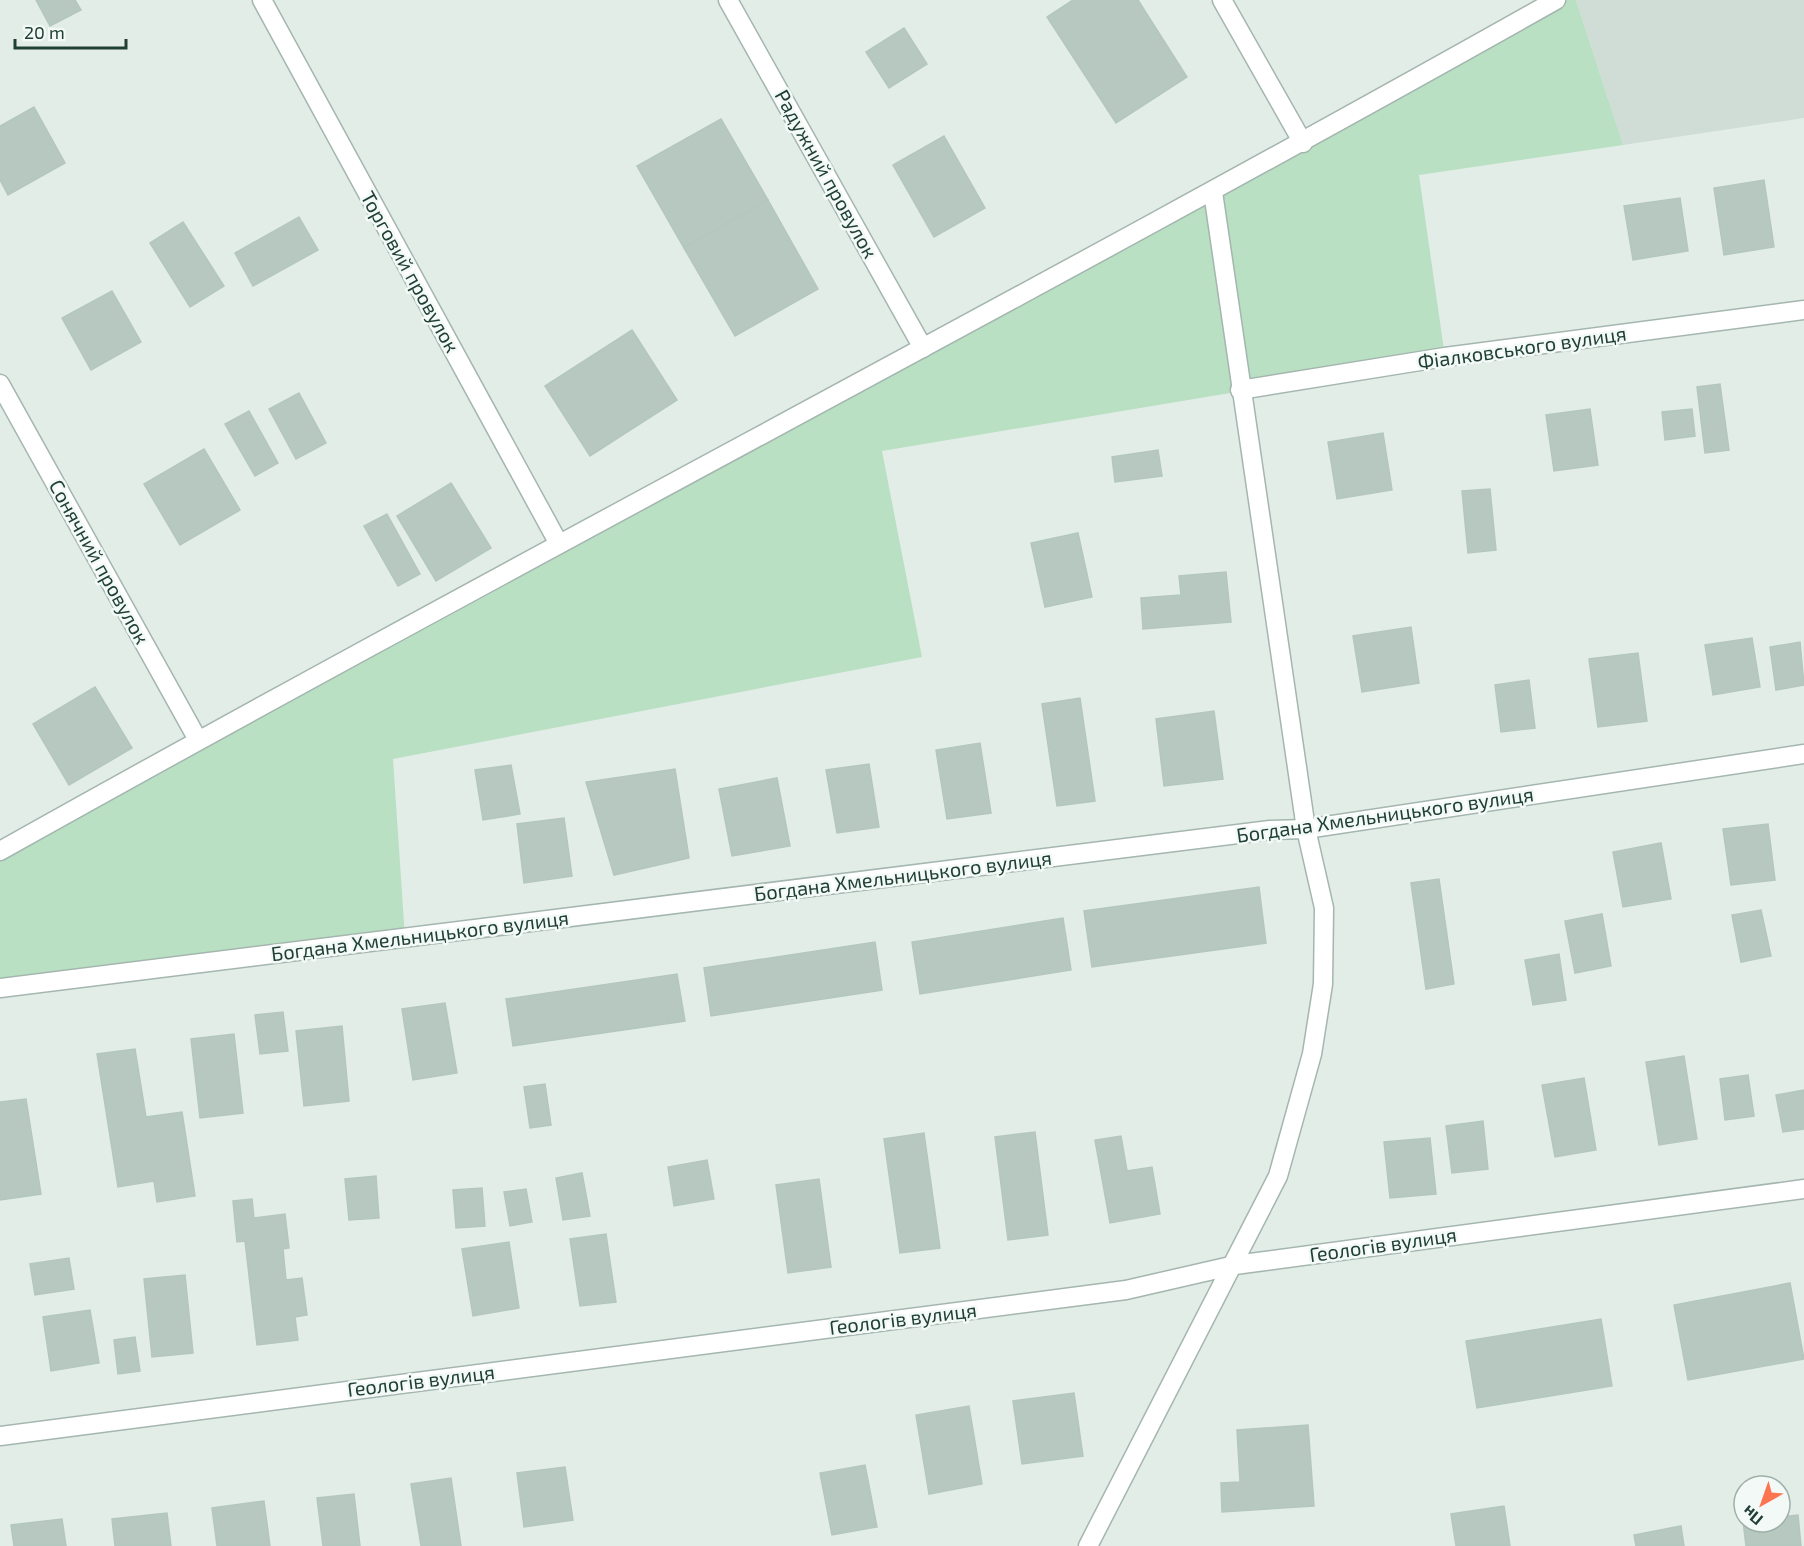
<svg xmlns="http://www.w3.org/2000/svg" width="1804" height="1546" viewBox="0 0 1804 1546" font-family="'Exo 2',sans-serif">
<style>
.built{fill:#d0ddd7}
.green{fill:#b9e0c2}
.building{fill:#b7c8c1;stroke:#b4c7bf;stroke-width:1.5}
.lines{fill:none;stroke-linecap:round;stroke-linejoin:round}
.minor-casing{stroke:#a4b6af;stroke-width:21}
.minor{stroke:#fff;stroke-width:18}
.labels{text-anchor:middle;stroke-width:5;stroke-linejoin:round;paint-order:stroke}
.street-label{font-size:20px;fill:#204036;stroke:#f3f9f6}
</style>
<rect width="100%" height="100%" fill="#e2ede8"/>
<!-- built -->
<path class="built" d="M1576,0h228v118l-181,27z"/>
<!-- green -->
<path class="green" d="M1556,0h20l47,145 -204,30 26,182 -563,94 40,206 -529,102 12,179 -405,50v-137z"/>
<!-- building -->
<g class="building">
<path d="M36,0h39l6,10 -31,16z"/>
<path d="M1073,0h65l49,77 -71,46 -69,-106z"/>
<path d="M904,28l23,36 -38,24 -23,-36z"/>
<path d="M34,107l31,56 -57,32 -8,-15v-54z"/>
<path d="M721,119l47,81 -84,48 -47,-82z"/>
<path d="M944,136l41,72 -51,29 -41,-72z"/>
<path d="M1764,180l10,67 -50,8 -10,-67z"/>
<path d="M1680,198l8,53 -55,9 -9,-54z"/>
<path d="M768,200l50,89 -83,47 -51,-88z"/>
<path d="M299,217l19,33 -65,36 -18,-33z"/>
<path d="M183,222l41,64 -34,21 -40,-64z"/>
<path d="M112,291l29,51 -50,28 -29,-52z"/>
<path d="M632,330l45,70 -87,56 -45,-70z"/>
<path d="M1720,384l9,66 -24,3 -8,-66z"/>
<path d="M299,393l27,50 -30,16 -27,-50z"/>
<path d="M1590,409l8,56 -44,6 -8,-56z"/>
<path d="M1692,409l3,27 -30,4 -3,-28z"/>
<path d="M249,411l29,52 -23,13 -30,-52z"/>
<path d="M1383,433l9,57 -55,9 -9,-57z"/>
<path d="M204,449l36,61 -60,35 -36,-61z"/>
<path d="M1158,450l4,26 -47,6 -3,-25z"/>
<path d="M451,483l40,65 -55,33 -39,-65z"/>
<path d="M1490,489l6,61 -28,3 -6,-62z"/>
<path d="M387,514l33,60 -22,12 -34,-60z"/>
<path d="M1078,533l14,64 -47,10 -14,-64z"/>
<path d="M1226,572l5,50 -88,7 -2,-31 40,-3 -2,-19z"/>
<path d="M1411,627l8,56 -57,9 -9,-56z"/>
<path d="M1752,638l8,49 -47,8 -8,-50z"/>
<path d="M1800,642l4,43 -28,5 -6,-43z"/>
<path d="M1638,653l9,68 -49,6 -9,-68z"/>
<path d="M1529,680l6,48 -34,4 -6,-47z"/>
<path d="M95,687l37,61 -63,37 -36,-61z"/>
<path d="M1080,698l15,103 -38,5 -15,-102z"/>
<path d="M1214,711l9,68 -59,7 -8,-67z"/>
<path d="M980,743l11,70 -44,6 -11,-69z"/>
<path d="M869,764l10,63 -42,6 -11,-63z"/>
<path d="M511,765l9,49 -37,6 -8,-50z"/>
<path d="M675,769l14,89 -75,17 -28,-93z"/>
<path d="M777,778l13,68 -58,10 -13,-67z"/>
<path d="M564,818l8,58 -48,7 -7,-59z"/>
<path d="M1768,824l7,56 -44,5 -8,-56z"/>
<path d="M1661,843l10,56 -48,8 -10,-55z"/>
<path d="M1439,879l15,105 -28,5 -15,-106z"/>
<path d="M1259,887l7,56 -174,24 -8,-56z"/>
<path d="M1761,910l10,46 -30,6 -9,-47z"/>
<path d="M1602,914l9,52 -36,7 -10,-52z"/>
<path d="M1063,918l8,52 -151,24 -8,-52z"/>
<path d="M875,942l7,48 -171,26 -7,-48z"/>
<path d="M1559,954l7,46 -33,5 -8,-45z"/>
<path d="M677,974l8,47 -172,25 -7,-47z"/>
<path d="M445,1003l12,70 -44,7 -11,-71z"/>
<path d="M283,1012l5,39 -28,3 -5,-39z"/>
<path d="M342,1026l7,75 -45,5 -8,-75z"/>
<path d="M234,1034l9,79 -43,5 -9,-79z"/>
<path d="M135,1049l11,68 36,-5 13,84 -38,6 -3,-21 -36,6 -21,-133z"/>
<path d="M1684,1056l13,83 -38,6 -13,-83z"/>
<path d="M1748,1075l6,41 -29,4 -5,-41z"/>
<path d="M1584,1078l12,72 -41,7 -13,-72z"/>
<path d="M545,1084l6,41 -21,3 -6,-41z"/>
<path d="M1804,1090v39l-21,3 -7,-37z"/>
<path d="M26,1099l15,95 -41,6v-98z"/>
<path d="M1483,1121l5,48 -36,4 -6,-47z"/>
<path d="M1035,1132l13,103 -40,5 -13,-103z"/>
<path d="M924,1133l16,115 -40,5 -16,-114z"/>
<path d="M1121,1136l6,35 25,-4 8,47 -50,9 -15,-83z"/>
<path d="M1430,1138l6,56 -46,4 -6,-56z"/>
<path d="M707,1160l7,39 -40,7 -6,-39z"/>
<path d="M582,1173l8,43 -27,4 -7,-42z"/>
<path d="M376,1176l3,42 -30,2 -4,-41z"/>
<path d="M819,1179l12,88 -43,6 -12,-88z"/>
<path d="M482,1188l3,38 -29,2 -3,-38z"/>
<path d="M526,1189l6,33 -22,4 -6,-34z"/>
<path d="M252,1199l2,19 31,-4 4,34 -6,1 3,31 16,-2 5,37 -12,2 3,23 -41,5 -12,-104 -8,1 -4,-41z"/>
<path d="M606,1234l10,68 -36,4 -10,-67z"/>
<path d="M509,1242l10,66 -46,8 -11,-67z"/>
<path d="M69,1258l5,31 -39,6 -5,-31z"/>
<path d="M185,1275l8,78 -41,4 -8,-78z"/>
<path d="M1790,1283l14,76 -116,21 -14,-75z"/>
<path d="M90,1310l9,53 -48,8 -8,-54z"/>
<path d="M1601,1319l11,67 -135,22 -11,-67z"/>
<path d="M135,1337l5,34 -22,3 -4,-34z"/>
<path d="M1074,1393l9,63 -61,8 -9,-63z"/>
<path d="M969,1406l13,78 -53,10 -13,-79z"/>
<path d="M1308,1425l6,81 -92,6 -1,-29 19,-1 -3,-52z"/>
<path d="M865,1465l12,62 -45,8 -12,-62z"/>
<path d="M565,1467l8,53 -49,7 -7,-54z"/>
<path d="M451,1478l10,68h-40l-10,-62z"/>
<path d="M354,1494l6,52h-37l-6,-48z"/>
<path d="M264,1501l6,45h-53l-5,-38z"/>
<path d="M1504,1506l6,40h-54l-5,-32z"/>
<path d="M167,1513l4,33h-56l-3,-27z"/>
<path d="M1798,1515l3,31h-55l-3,-25 37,1v-5z"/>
<path d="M62,1519l4,27h-52l-3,-21z"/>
<path d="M1681,1526l3,20h-48l-2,-11z"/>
</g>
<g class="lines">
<defs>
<g id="minor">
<path d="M262,0l297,544"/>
<path d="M728,0l195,348"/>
<path d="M1222,0l81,143"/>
<path d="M0,384l198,356"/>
<path d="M1240,390l205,-33 359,-47"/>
<path d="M0,851c516,-289 1041,-561 1556,-851"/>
<path d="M0,988l1270,-158 36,-1 498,-75"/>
<path d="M0,1436l1126,-146 109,-25 569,-76"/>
<path d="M1088,1546l190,-370 34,-122 11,-70 1,-76 -18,-79 -93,-637"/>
</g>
</defs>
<!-- minor casing -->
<use href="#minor" class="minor-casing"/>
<!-- minor -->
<use href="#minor" class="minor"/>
</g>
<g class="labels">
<!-- street labels -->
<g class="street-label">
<text transform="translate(826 174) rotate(61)" y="7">Радужний провулок</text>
<text transform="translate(410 272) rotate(61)" y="7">Торговий провулок</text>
<text transform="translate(1522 348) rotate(-8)" y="7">Фіалковського вулиця</text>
<text transform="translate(99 562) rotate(61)" y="7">Сонячний провулок</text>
<text transform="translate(1385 815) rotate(-8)" y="7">Богдана Хмельницького вулиця</text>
<text transform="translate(903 876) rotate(-7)" y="7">Богдана Хмельницького вулиця</text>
<text transform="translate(420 936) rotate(-7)" y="7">Богдана Хмельницького вулиця</text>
<text transform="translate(1383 1245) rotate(-8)" y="7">Геологів вулиця</text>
<text transform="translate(903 1319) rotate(-7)" y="7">Геологів вулиця</text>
<text transform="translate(421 1381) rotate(-7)" y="7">Геологів вулиця</text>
</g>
</g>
<!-- north arrow -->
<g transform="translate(1762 1504) rotate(220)"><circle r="28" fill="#f3f9f6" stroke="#9fafa9" stroke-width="1.5"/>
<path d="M0-4.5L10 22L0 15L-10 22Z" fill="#fd7550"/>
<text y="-9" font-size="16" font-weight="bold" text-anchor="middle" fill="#204036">Пн</text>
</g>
<!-- scale -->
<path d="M15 39v9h111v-9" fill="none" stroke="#204036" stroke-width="3"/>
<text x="24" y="39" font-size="18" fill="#204036" stroke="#f3f9f6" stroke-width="4.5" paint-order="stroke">20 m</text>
</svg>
